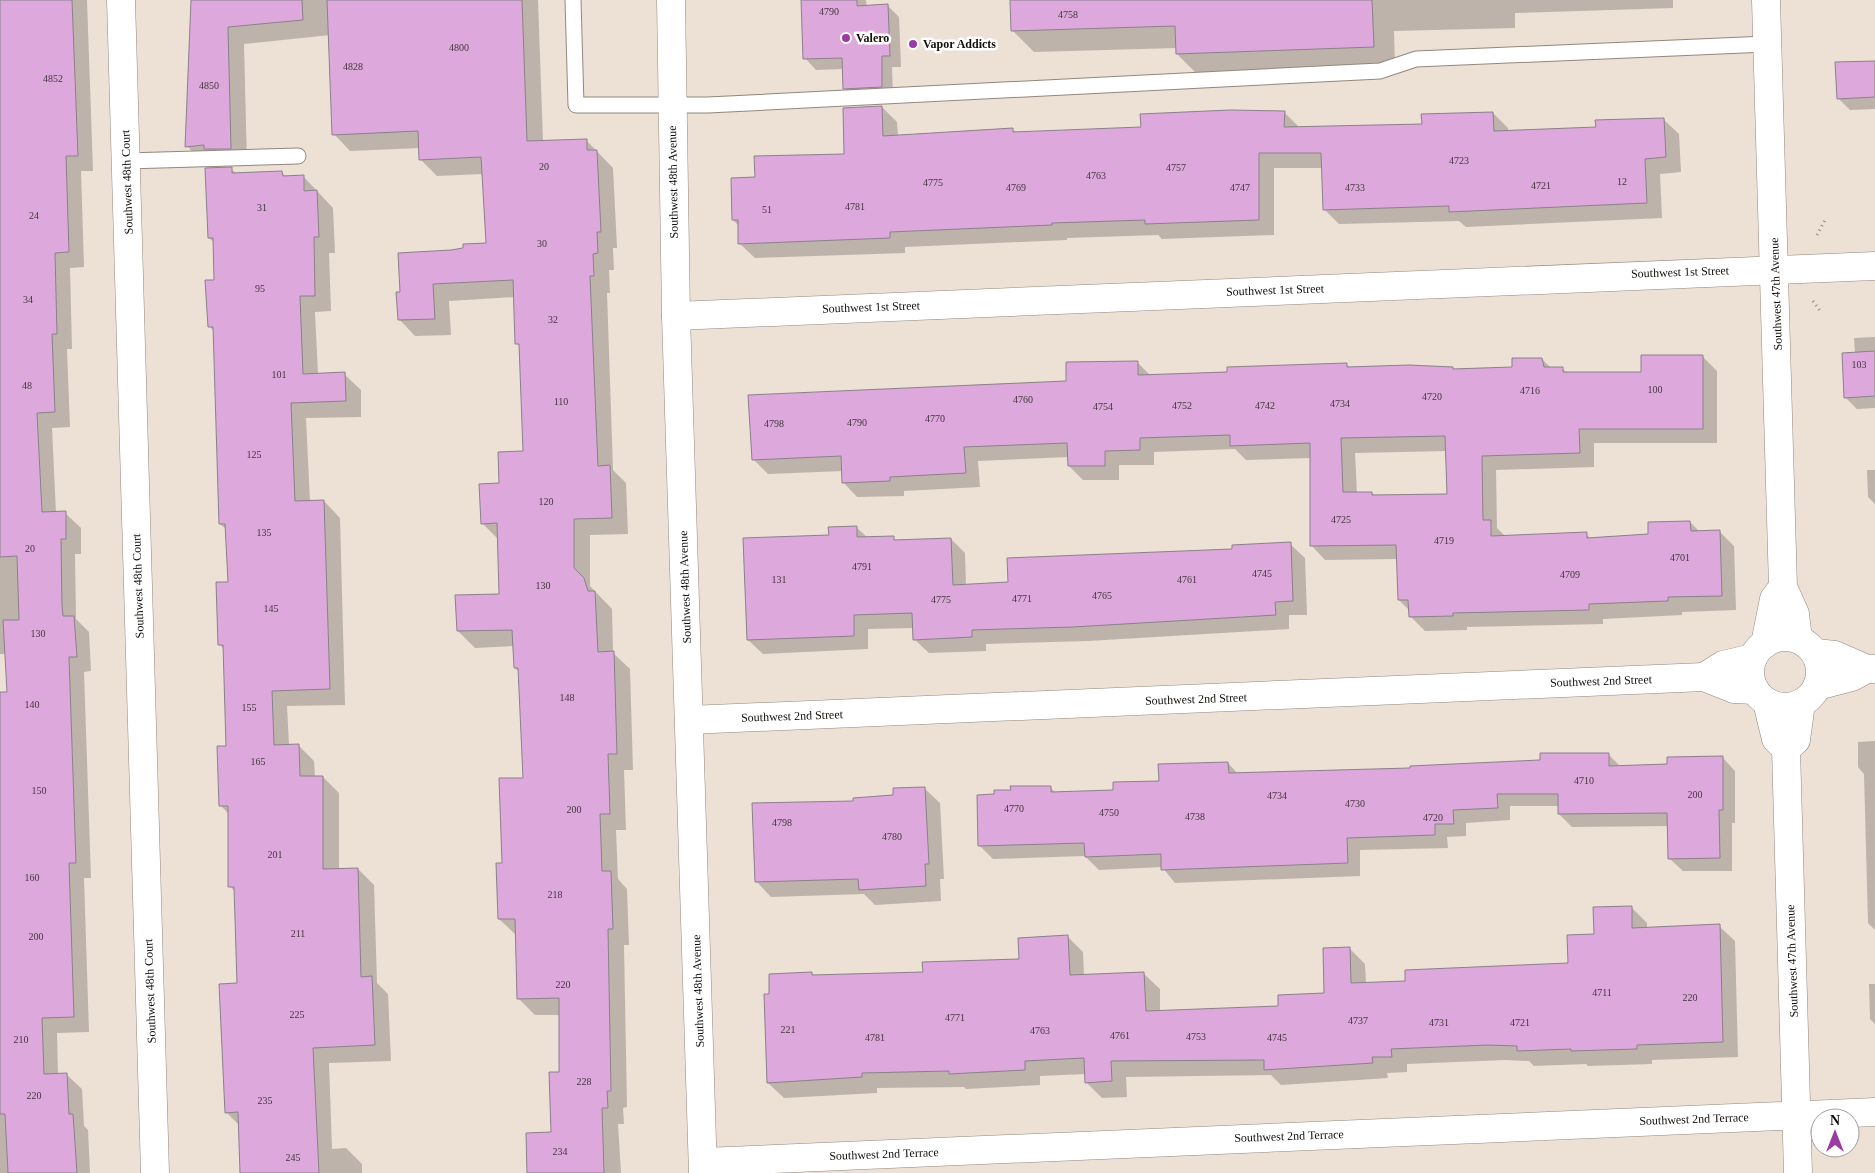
<svg xmlns="http://www.w3.org/2000/svg" width="1875" height="1173" viewBox="0 0 1875 1173" font-family="Georgia,serif">
<style>
.shadow{fill:#0003;fill-rule:evenodd}
.building{fill:#dda9dc;stroke:#8b808b;fill-rule:evenodd}
.lines{fill:none;stroke-linecap:round;stroke-linejoin:round}
.service-casing{stroke:#93877d;stroke-width:17}
.minor-casing{stroke:#93877d;stroke-width:29}
.tertiary-casing{stroke:#93877d;stroke-width:29}
.path{stroke:#8e847d;stroke-width:3;stroke-dasharray:1 4;stroke-linecap:butt}
.service{stroke:#fff;stroke-width:15}
.minor{stroke:#fff;stroke-width:28}
.tertiary{stroke:#fff;stroke-width:28}
.poi-dot{fill:#9a3ba3;stroke:#fff;stroke-width:2}
.labels{text-anchor:middle;stroke-width:5;stroke-linejoin:round;paint-order:stroke}
.number-label{font-size:10px;fill:#45353e}
.poi-label{font-size:12px;font-weight:bold;fill:#120e0a;stroke:#fff;text-anchor:start}
.street-label{font-size:12px;fill:#120e0a;stroke:#fff}
</style>
<rect width="100%" height="100%" fill="#ede0d5"/>
<!-- shadow -->
<g class="shadow">
<path d="M0,0h87l6,171h-12l3,96 -14,1 2,81h-5l3,78 -18,1 4,85h9l16,15v26h-6l1,65 13,13 2,39 -7,1 7,206h-7l5,154 -32,1 1,41h8l16,15 2,37 4,4 2,43h-90v-480h8l-2,-39h-6z"/>
<path d="M192,0h346l5,142 43,-2 27,28 4,80h-4l1,22h-5l1,23h-3l6,177 13,13 2,51 -38,1v51l22,23 1,44 17,16 3,101h-9l2,60h-10l2,49 9,10 2,56h-5l3,162 -4,1 1,16h-6l3,49h-92l23,-40 8,-60v-58h-25l-17,-17 -2,-63 -17,-16 4,-55 21,-85 -4,-106 -5,-5 -1,-22 -39,2 -17,-17 43,-36 -2,-55 -17,-17 18,-39 24,-32 -4,-105 -3,-4 -2,-46 -66,4 2,34 -36,1 -16,-17 3,-26 49,-42 36,-7 -4,-70 -46,2 -17,-17v-11l-70,3 -16,-17 -4,-99 -86,9 3,121 -44,-2 -16,-17z"/>
<path d="M802,0h64l1,7 21,-1 11,11 2,50h-9l1,31 -38,2 -11,-12v-19l-28,1 -11,-12z"/>
<path d="M1011,0h662v8l-158,5v15l-121,3 1,38 -196,7 -22,-22v-6l-143,4 -22,-22z"/>
<path d="M1875,62v47l-25,1 -12,-12z"/>
<path d="M882,107l15,15 1,15 114,-8 5,4 125,-5 142,-16 15,15 124,-2 70,-12 15,15v3l89,-3 66,-9 16,15 2,38 -21,2 2,44 -196,9 -7,-6 -120,3 -15,-15 -1,-41h-49v67l-112,4 -4,-4 -91,3v2l-162,7v6l-150,5 -16,-15v-17l-6,-6 23,-41 89,-24z"/>
<path d="M231,169l6,5 45,-1 4,4 17,-1 30,32 2,45h-6l2,58 -16,1 3,62h26l17,16v27l-55,1 4,84 14,-1 16,17 5,187 -58,1 2,39h9l16,16 1,16h8l16,16v77l19,-1 16,16 3,98 11,11 3,67 -62,2 3,86 14,-1 16,16v9h-121l-2,-48 -13,-13 12,-128 -3,-92 -5,-6 -1,-72 -9,-9 8,-58 -3,-97 -6,-6 10,-61 -2,-53 -7,-6 -6,-193 -5,-5 7,-45 -1,-38 -6,-5z"/>
<path d="M1875,337v71l-18,1 -12,-12 10,-43 -1,-16z"/>
<path d="M1702,356l15,15v72h-123v24l-98,3 1,58 8,8 81,-2 5,5 59,-4 40,-13 10,10 19,-1 15,15 2,64 -54,2v3l-79,4v5l-136,3v3l-42,1 -15,-15v-5l-11,-11 -1,-41 -73,1 -14,-15v-87l-65,2 -11,-11 -81,3v13h-35v15h-36l-14,-14v-9l-91,4 2,26 -76,4v5l-47,1 -14,-15v-11l-75,3 -15,-15 385,-96 13,13 196,-11 4,4 102,-1 2,2 58,-2 29,-9 9,9h11l6,6h74zM1447,451l2,44 -74,1 -3,-3 -15,1 -2,-41z"/>
<path d="M1867,470h8v34l-7,-7z"/>
<path d="M856,527l12,11h25l3,3 55,-2 14,14 1,33 44,-3 280,-39 15,14 2,57h-18v14l-201,12 -102,3v7l-57,2 -15,-14v-11l-46,1v20l-105,5 -15,-14 82,-104z"/>
<path d="M1875,741v189l-7,-7 -4,-149 -6,-7v-25z"/>
<path d="M1608,754l13,13 47,-1 54,-9 13,14v52h-3v48h-49l-14,-13v-32l-97,1 -13,-13v-8h-49v14l-44,3v13l-19,1 1,11 -88,2v26l-185,7 -13,-16 -63,3 -14,-14 -92,3 -13,-13 70,-59 6,6 58,-2 46,-9 68,-19 10,11 173,-5 131,-8z"/>
<path d="M924,788l16,15 4,76h-4l1,22 -66,4 -11,-11 -93,3 -15,-16 99,-79 40,-6z"/>
<path d="M1631,907l16,16v5l72,-2 16,15 3,116 -86,3v4l-64,2 -2,-2 -52,2 -5,-5 -24,-1 -98,4v8l-20,1 1,5 -107,7 -10,-10 -145,2 1,20 -25,1 -16,-16v-8l-46,2v9l-74,4 -2,-2 -87,1v5l-93,5 -16,-15 3,-88 40,-22 4,3 109,-2 96,-14 48,-23 15,15 1,24 60,-2 16,15v22l119,-4 47,-13 23,-46 16,16 1,20 41,-2 162,-18 27,-29z"/>
<path d="M1869,984h6v40l-5,-5z"/>
</g>
<!-- building -->
<g class="building">
<path d="M0,0h72l6,156h-12l3,96 -14,1 2,81h-5l3,78 -18,1 5,99 24,-1v28h-5l1,66 1,11h11l3,41h-8l7,206h-7l5,154 -32,1 2,56 23,-1 2,41h4l4,59h-69l-3,-59h-5v-422h7l-4,-72h16l-2,-64 -17,1z"/>
<path d="M191,0h111l1,20 -75,7 3,122h-27v-4l-19,2z"/>
<path d="M327,0h195l5,141 60,-2v11h10l4,82h-4l1,21 -5,1 1,22h-4l8,190 12,-1 2,53 -38,1v49l10,10 4,13h7l3,61 16,-1 3,103h-9l2,60h-10l2,57h9l2,58h-5l3,162h-4l1,17h-6l2,65h-77l-1,-40 25,-1 -2,-60h10v-74l-42,1 -2,-80h-17l-2,-56h6l-3,-85h24l-5,-110h-4l-2,-38 -55,1 -2,-36 44,-1 -2,-71 -16,1 -2,-40 20,-1 -1,-31 25,-1 -4,-107h-4l-2,-64 -80,4 2,35 -37,1 -2,-28h4l-2,-39 53,-3 12,-2v-4l23,-1 -5,-86 -62,3 -1,-29 -86,4z"/>
<path d="M801,0h56v6l31,-2 2,52h-8v31l-39,2 -1,-31 -39,1z"/>
<path d="M1010,0h362l2,47 -198,7 -1,-28 -164,5z"/>
<path d="M1875,61v36l-38,2 -2,-37z"/>
<path d="M882,106l1,30 130,-8v4l128,-5 -1,-13 90,-4 55,1 -1,16 138,-3 -1,-10 72,-2 1,19 102,-4 -1,-7 69,-2 2,39 -21,2 2,44 -198,9v-6l-126,4 -2,-57h-62v67l-114,4v-4l-93,3v2l-162,7v6l-152,6v-24h-6l-1,-42 24,-1 -1,-21 90,-2 -1,-46z"/>
<path d="M232,167v6l50,-2 1,5 21,-1v16l13,-1 2,47h-5l1,59h-15l3,78 42,-2 1,29 -55,2 4,98 29,-1 6,189 -58,2 2,54 25,-1 1,32h23v93l35,-1 3,109 11,-1 3,69 -62,3 6,125h-79l-2,-61 -13,1 -6,-129 18,-1 -3,-96h-6v-81h-9l-2,-60h9l-3,-101h-5l-2,-63h12l-3,-58h-6l-6,-197h-5l-3,-47h9l-1,-42h-5l-3,-70z"/>
<path d="M1875,351v45l-31,2 -2,-45z"/>
<path d="M1641,355h62v74h-124l1,24 -98,3 1,64h8v16l96,-4v6l61,-4v-12l42,-1 1,10 29,-1 2,66 -54,1v4l-79,3v6l-136,3v3l-44,1 -1,-17h-10l-2,-55 -86,1v-103l-80,3v-11l-90,3v12l-35,1v15h-37l-1,-23 -103,4 2,26 -76,4v4l-48,2 -1,-27 -89,4 -4,-65 318,-14v-19l72,-1v14l89,-3v-5l120,-4v4l62,-2 44,2v2l59,-2v-9h30l2,9h19v5h78zM1445,436l2,58 -75,1v-3h-29l-2,-54z"/>
<path d="M857,526v11l37,-1v4l57,-2 2,47 55,-3 -1,-24 225,-9v-4l59,-3 2,59 -18,1 1,13 -203,12 -101,3v7l-59,3 -1,-27 -58,2v21l-107,4 -4,-102 86,-3 -1,-8z"/>
<path d="M1540,753h69v13l58,-2v-7l56,-1v54h-4l1,48 -52,1 -1,-46 -109,1v-20h-61l1,14 -45,2 1,14h-19v11l-88,3 1,25 -187,7v-16l-76,3 -1,-14 -106,3 -1,-51 17,-1v-4h17l-1,-4h41v6l62,-2v-8l46,-1 -1,-17 70,-2 1,11 181,-5v-2l130,-6z"/>
<path d="M925,787l4,77h-4l1,22 -67,4 -1,-11 -103,3 -3,-79 101,-2v-3l40,-3v-7z"/>
<path d="M1632,906v22l88,-4 3,118 -86,3v4l-66,2v-2l-54,2v-5l-29,-1 -97,4 1,8h-20l1,6 -109,7v-10l-153,1 1,20 -27,2 -1,-25 -59,3v9l-76,4v-3l-87,2v4l-95,6 -3,-89h5v-20l43,-2v3l111,-3 -1,-10 97,-3 -1,-21 50,-3 2,40 74,-3 2,39 132,-5v-11l46,-2 -1,-45 27,-1 1,36 54,-2v-11l163,-7 -1,-28 27,-1 -1,-27z"/>
</g>
<g class="lines">
<defs>
<g id="service">
<path d="M573,0l3,105h132l672,-34 36,-12 351,-15"/>
<path d="M126,161l172,-5"/>
</g>
<g id="minor">
<path d="M121,0l34,1173"/>
<path d="M671,0l5,316 27,857"/>
<path d="M676,316l1199,-50"/>
<path d="M1815,653l20,2 32,14h8"/>
<path d="M1704,677l19,-12 30,-7"/>
<path d="M1817,686l35,-9 15,-8"/>
<path d="M689,720l1015,-43 30,12 21,1"/>
<path d="M703,1162l1172,-50"/>
</g>
<g id="tertiary">
<path d="M1766,0l17,587 12,27 3,25"/>
<circle cx="1785" cy="672" r="35"/>
<path d="M1765,644l9,-45 9,-12"/>
<path d="M1767,702l9,37 10,10 12,424"/>
<path d="M1786,749l10,-9 5,-37"/>
</g>
</defs>
<!-- service casing -->
<use href="#service" class="service-casing"/>
<!-- minor casing -->
<use href="#minor" class="minor-casing"/>
<!-- tertiary casing -->
<use href="#tertiary" class="tertiary-casing"/>
<!-- path -->
<g class="path">
<path d="M1817,235l9,-17"/>
<path d="M1813,301l8,11"/>
</g>
<!-- service -->
<use href="#service" class="service"/>
<!-- minor -->
<use href="#minor" class="minor"/>
<!-- tertiary -->
<use href="#tertiary" class="tertiary"/>
</g>
<!-- markers -->
<g class="poi-dot">
<circle cx="846" cy="38" r="5"/>
<circle cx="913" cy="44" r="5"/>
</g>
<g class="labels">
<!-- number labels -->
<g class="number-label">
<text x="829" y="15">4790</text>
<text x="1068" y="18">4758</text>
<text x="459" y="51">4800</text>
<text x="353" y="70">4828</text>
<text x="53" y="82">4852</text>
<text x="209" y="89">4850</text>
<text x="1459" y="164">4723</text>
<text x="544" y="170">20</text>
<text x="1176" y="171">4757</text>
<text x="1096" y="179">4763</text>
<text x="1622" y="185">12</text>
<text x="933" y="186">4775</text>
<text x="1541" y="189">4721</text>
<text x="1016" y="191">4769</text>
<text x="1240" y="191">4747</text>
<text x="1355" y="191">4733</text>
<text x="855" y="210">4781</text>
<text x="262" y="211">31</text>
<text x="767" y="213">51</text>
<text x="34" y="219">24</text>
<text x="542" y="247">30</text>
<text x="260" y="292">95</text>
<text x="28" y="303">34</text>
<text x="553" y="323">32</text>
<text x="1859" y="368">103</text>
<text x="279" y="378">101</text>
<text x="27" y="389">48</text>
<text x="1655" y="393">100</text>
<text x="1530" y="394">4716</text>
<text x="1432" y="400">4720</text>
<text x="1023" y="403">4760</text>
<text x="561" y="405">110</text>
<text x="1340" y="407">4734</text>
<text x="1182" y="409">4752</text>
<text x="1265" y="409">4742</text>
<text x="1103" y="410">4754</text>
<text x="935" y="422">4770</text>
<text x="857" y="426">4790</text>
<text x="774" y="427">4798</text>
<text x="254" y="458">125</text>
<text x="546" y="505">120</text>
<text x="1341" y="523">4725</text>
<text x="264" y="536">135</text>
<text x="1444" y="544">4719</text>
<text x="30" y="552">20</text>
<text x="1680" y="561">4701</text>
<text x="862" y="570">4791</text>
<text x="1262" y="577">4745</text>
<text x="1570" y="578">4709</text>
<text x="779" y="583">131</text>
<text x="1187" y="583">4761</text>
<text x="543" y="589">130</text>
<text x="1102" y="599">4765</text>
<text x="1022" y="602">4771</text>
<text x="941" y="603">4775</text>
<text x="271" y="612">145</text>
<text x="38" y="637">130</text>
<text x="567" y="701">148</text>
<text x="32" y="708">140</text>
<text x="249" y="711">155</text>
<text x="258" y="765">165</text>
<text x="1584" y="784">4710</text>
<text x="39" y="794">150</text>
<text x="1695" y="798">200</text>
<text x="1277" y="799">4734</text>
<text x="1355" y="807">4730</text>
<text x="1014" y="812">4770</text>
<text x="574" y="813">200</text>
<text x="1109" y="816">4750</text>
<text x="1195" y="820">4738</text>
<text x="1433" y="821">4720</text>
<text x="782" y="826">4798</text>
<text x="892" y="840">4780</text>
<text x="275" y="858">201</text>
<text x="32" y="881">160</text>
<text x="555" y="898">218</text>
<text x="298" y="937">211</text>
<text x="36" y="940">200</text>
<text x="563" y="988">220</text>
<text x="1602" y="996">4711</text>
<text x="1690" y="1001">220</text>
<text x="297" y="1018">225</text>
<text x="955" y="1021">4771</text>
<text x="1358" y="1024">4737</text>
<text x="1439" y="1026">4731</text>
<text x="1520" y="1026">4721</text>
<text x="788" y="1033">221</text>
<text x="1040" y="1034">4763</text>
<text x="1120" y="1039">4761</text>
<text x="1196" y="1040">4753</text>
<text x="875" y="1041">4781</text>
<text x="1277" y="1041">4745</text>
<text x="21" y="1043">210</text>
<text x="584" y="1085">228</text>
<text x="34" y="1099">220</text>
<text x="265" y="1104">235</text>
<text x="560" y="1155">234</text>
<text x="293" y="1161">245</text>
</g>
<!-- poi labels -->
<g class="poi-label">
<text x="856" y="42">Valero</text>
<text x="923" y="48">Vapor Addicts</text>
</g>
<!-- street labels -->
<g class="street-label">
<text transform="translate(127 182) rotate(-92)" y="4">Southwest 48th Court</text>
<text transform="translate(673 182) rotate(-91)" y="4">Southwest 48th Avenue</text>
<text transform="translate(1680 272) rotate(-2)" y="4">Southwest 1st Street</text>
<text transform="translate(1275 290) rotate(-2)" y="4">Southwest 1st Street</text>
<text transform="translate(1776 294) rotate(-92)" y="4">Southwest 47th Avenue</text>
<text transform="translate(871 307) rotate(-2)" y="4">Southwest 1st Street</text>
<text transform="translate(138 586) rotate(-92)" y="4">Southwest 48th Court</text>
<text transform="translate(685 587) rotate(-92)" y="4">Southwest 48th Avenue</text>
<text transform="translate(1601 681) rotate(-2)" y="4">Southwest 2nd Street</text>
<text transform="translate(1196 699) rotate(-2)" y="4">Southwest 2nd Street</text>
<text transform="translate(792 716) rotate(-2)" y="4">Southwest 2nd Street</text>
<text transform="translate(1792 961) rotate(-92)" y="4">Southwest 47th Avenue</text>
<text transform="translate(150 991) rotate(-92)" y="4">Southwest 48th Court</text>
<text transform="translate(698 991) rotate(-92)" y="4">Southwest 48th Avenue</text>
<text transform="translate(1694 1119) rotate(-2)" y="4">Southwest 2nd Terrace</text>
<text transform="translate(1289 1136) rotate(-2)" y="4">Southwest 2nd Terrace</text>
<text transform="translate(884 1154) rotate(-2)" y="4">Southwest 2nd Terrace</text>
</g>
</g>
<!-- north arrow -->
<g transform="translate(1835 1133)"><circle r="24" fill="#ffffff" stroke="#a09f9d"/>
<path d="M0-4L9 19L0 12L-9 19Z" fill="#9a3ba3"/>
<text y="-8" font-size="14" font-weight="bold" text-anchor="middle" fill="#120e0a">N</text>
</g>
</svg>
